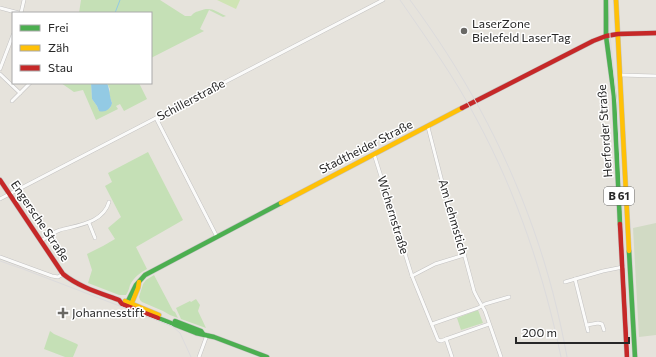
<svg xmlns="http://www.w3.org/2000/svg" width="656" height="357" viewBox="0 0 656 357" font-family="Commissioner,sans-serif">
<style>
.green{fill:#c5e0b6}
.cemetery{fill:#d1dac4}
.pitch{fill:#cfe4b4}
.water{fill:#93cae4}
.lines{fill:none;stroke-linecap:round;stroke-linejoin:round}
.stream{stroke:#93cae4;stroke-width:1}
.street-casing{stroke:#c3c2c2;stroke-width:4}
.fast-casing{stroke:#c3c2c2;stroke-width:5.5}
.slow-casing{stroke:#c3c2c2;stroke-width:5.5}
.jam-casing{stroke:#c3c2c2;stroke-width:5.5}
.street{stroke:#fbfbfa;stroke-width:3}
.fast{stroke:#4caf50;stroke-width:4.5}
.slow{stroke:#ffc107;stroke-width:4.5}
.jam{stroke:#c62828;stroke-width:4.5}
.tram{stroke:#dcdbdd;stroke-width:1}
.rail{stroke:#dcdbdd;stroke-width:1}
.poi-dot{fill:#6a6966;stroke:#fff;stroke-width:1.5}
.labels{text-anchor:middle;stroke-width:3;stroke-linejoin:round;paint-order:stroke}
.shield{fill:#fff;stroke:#686868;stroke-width:1}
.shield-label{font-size:11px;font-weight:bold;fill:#272727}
.poi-label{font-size:12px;fill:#272727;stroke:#fff;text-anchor:start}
.street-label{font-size:12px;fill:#272727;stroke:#fff}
</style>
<rect width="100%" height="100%" fill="#e6e3dc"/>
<!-- green -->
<g class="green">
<path d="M81,0h79l25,16h6c3,-3 4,-4 8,-5 12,-5 16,0 27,5l-3,1 -14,-7 -9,19 4,2 -53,27v-45h-72z"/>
<path d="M61,83h30l1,16 5,7 2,5 11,-3 2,-5 -2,-6 -1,-4 1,-4 -3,-6h32l8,16 -23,12 -4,-7 -4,2 2,3 -22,11 -13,-30 -9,2z"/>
<path d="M148,152l35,68 -47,27 11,22c-7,4 -13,8 -17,16 -1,4 -2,7 -4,10h-7l-31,-12 4,-13 -5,-16 16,-8 12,-7 -7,-11 13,-11 -16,-31 7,-4 -4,-9z"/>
<path d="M154,275l19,36 2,1 3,6 -8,-3 -7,-4 -21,-9 -2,-2 -1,-3 4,-13 3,-4z"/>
<path d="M196,299l4,6 -2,6 8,17 -25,-9 -5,-11 14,-7 1,1z"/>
<path d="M478,310l5,13 -22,7 -4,-12z"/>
<path d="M50,331l4,3 23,10 1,1 -5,12h-8l-21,-8z"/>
</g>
<!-- cemetery -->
<path class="cemetery" d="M656,223v112l-17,2 -6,-109z"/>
<!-- pitch -->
<path class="pitch" d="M217,0h23l-4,9z"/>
<!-- water -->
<path class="water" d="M91,83h16c3,7 2,12 5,20 -1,6 -7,10 -13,8l-2,-5 -5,-7z"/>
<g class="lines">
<!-- stream -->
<path class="stream" d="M115,13l5,-13"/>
<defs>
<g id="street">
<path d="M0,8l19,5"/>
<path d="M21,13l3,-13"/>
<path d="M0,69l13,-34"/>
<path d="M0,74l20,19"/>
<path d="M620,75l36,1"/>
<path d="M12,101l18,-18"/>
<path d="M156,118l61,119"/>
<path d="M428,127l20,78 5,7 21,79c3,7 7,13 11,20l16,46"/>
<path d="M374,154l38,122 26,64 3,1 5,-2 6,18"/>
<path d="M0,199l383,-199"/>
<path d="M89,223l6,15"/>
<path d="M41,241c6,-4 13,-9 19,-11 18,-5 43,-7 49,-28"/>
<path d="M0,257l52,19 6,1 5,-3"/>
<path d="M412,276l23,-12 29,-9"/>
<path d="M575,279l13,52"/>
<path d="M565,282l38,-11 20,-4"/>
<path d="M432,324l46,-16 7,-4 24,-7"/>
<path d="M587,325l11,-2 4,1 2,6"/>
<path d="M446,339l43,-15"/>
<path d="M199,357l8,-22"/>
</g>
<g id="fast">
<path d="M606,0v36l8,60 6,128"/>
<path d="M629,251l6,106"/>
<path d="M126,305l10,-20 9,-10 136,-72"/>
<path d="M158,318l38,15 18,4 53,20"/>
<path d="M175,321l26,10 2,3"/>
</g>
<g id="slow">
<path d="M616,0l13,251"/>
<path d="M281,203l181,-95"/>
<path d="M125,301l34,14"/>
<path d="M131,305l7,-17 1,-6"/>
</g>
<g id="jam">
<path d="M462,108l131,-67 13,-5 12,-2 38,-1"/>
<path d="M0,180l63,94c16,13 37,19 56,26l3,4 36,14"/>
<path d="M620,224l7,133"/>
</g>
</defs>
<!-- street casing -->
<use href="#street" class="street-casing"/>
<!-- fast casing -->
<use href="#fast" class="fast-casing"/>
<!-- slow casing -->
<use href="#slow" class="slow-casing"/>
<!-- jam casing -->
<use href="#jam" class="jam-casing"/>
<!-- street -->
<use href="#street" class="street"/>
<!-- fast -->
<use href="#fast" class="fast"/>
<!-- slow -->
<use href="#slow" class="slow"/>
<!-- jam -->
<use href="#jam" class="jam"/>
<!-- tram -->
<g class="tram">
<path d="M609,0l1,36 7,69 13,252"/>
<path d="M0,261l23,8 149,57 8,7 11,24"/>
</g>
<!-- rail -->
<g class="rail">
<path d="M400,0c27,39 55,78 77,120 40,74 67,155 84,237"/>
<path d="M410,0c52,70 94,146 123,228 15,42 26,85 34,129"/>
</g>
</g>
<!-- markers -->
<g class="poi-dot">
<circle cx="464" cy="31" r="4"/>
<path d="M61 307h4v4h4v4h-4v4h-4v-4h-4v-4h4z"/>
</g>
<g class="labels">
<!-- shield labels -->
<rect class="shield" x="604" y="187" width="30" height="18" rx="3"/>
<g class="shield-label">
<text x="619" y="200">B 61</text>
</g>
<!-- poi labels -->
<g class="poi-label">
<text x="472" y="28">LaserZone<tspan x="472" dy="14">Bielefeld LaserTag</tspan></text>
<text x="72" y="317">Johannesstift</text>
</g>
<!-- street labels -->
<g class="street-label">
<text transform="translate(191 100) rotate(-28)" y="4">Schillerstraße</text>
<text transform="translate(605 131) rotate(-94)" y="4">Herforder Straße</text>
<text transform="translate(366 147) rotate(-27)" y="4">Stadtheider Straße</text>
<text transform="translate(393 215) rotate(73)" y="4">Wichernstraße</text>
<text transform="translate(453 217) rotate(74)" y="4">Am Lehmstich</text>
<text transform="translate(40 221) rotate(56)" y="4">Engersche Straße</text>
</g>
</g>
<!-- legend -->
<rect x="12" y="12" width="140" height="72" fill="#ffffff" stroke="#a9a9a9"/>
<rect x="20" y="25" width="20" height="6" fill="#4caf50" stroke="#a9a9a9"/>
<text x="48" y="32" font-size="12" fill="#272727">Frei</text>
<rect x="20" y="45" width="20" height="6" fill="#ffc107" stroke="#a9a9a9"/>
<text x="48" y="52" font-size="12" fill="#272727">Zäh</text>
<rect x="20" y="65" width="20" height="6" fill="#c62828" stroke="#a9a9a9"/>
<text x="48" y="72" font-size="12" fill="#272727">Stau</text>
<!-- scale -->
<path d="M516 337v6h113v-6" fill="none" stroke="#272727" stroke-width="2"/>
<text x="522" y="337" font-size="12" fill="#272727" stroke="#ffffff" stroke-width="3" paint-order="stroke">200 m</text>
</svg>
